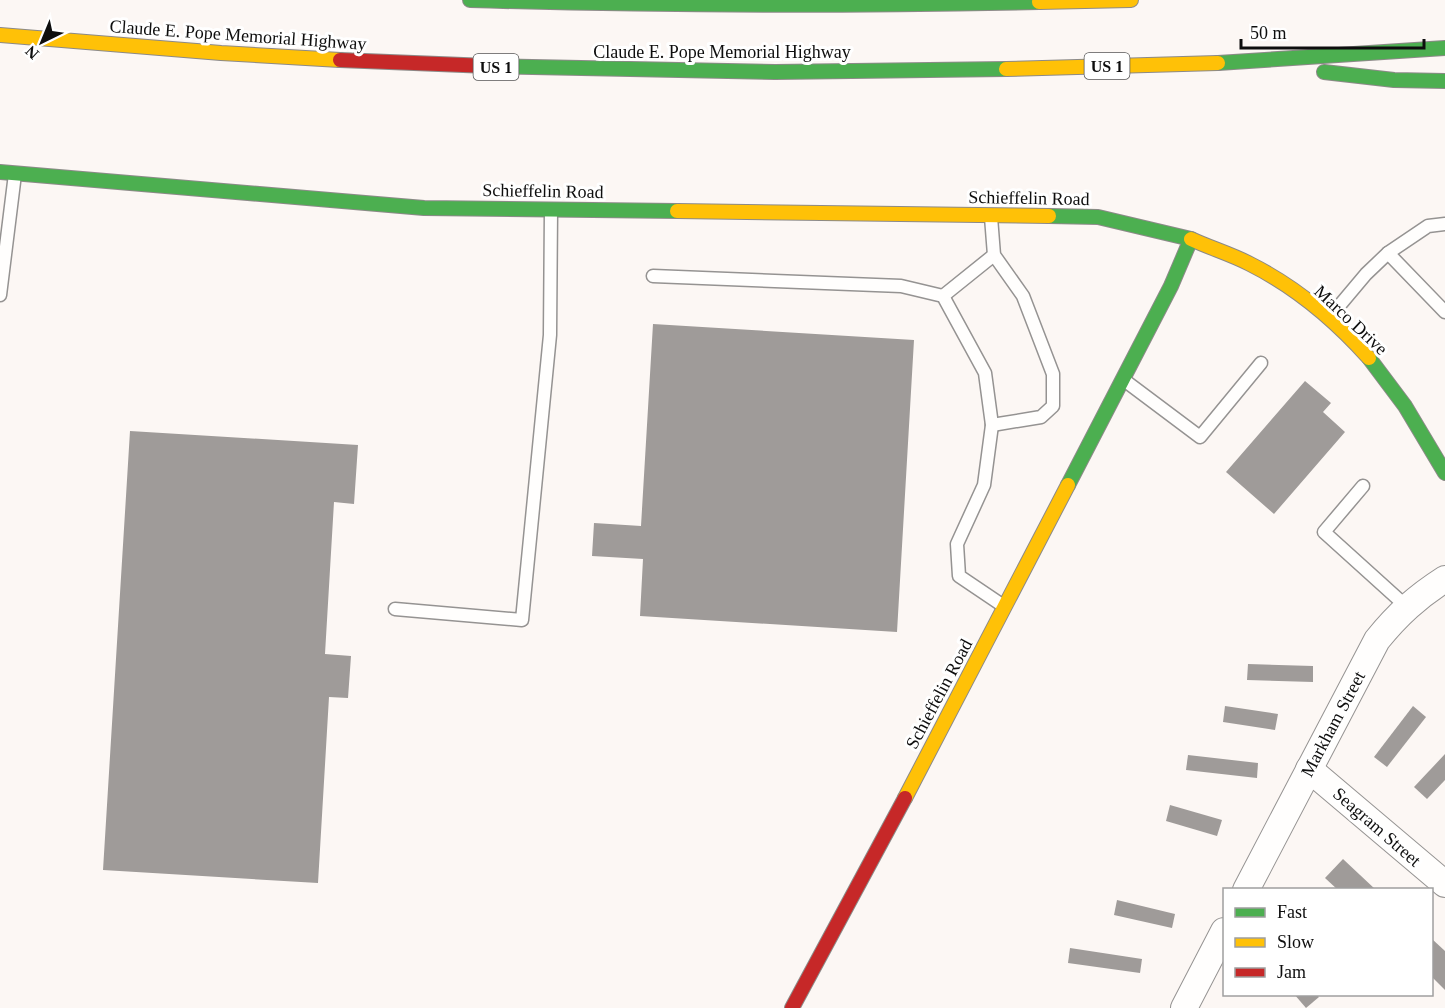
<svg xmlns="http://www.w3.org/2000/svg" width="1445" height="1008" viewBox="0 0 1445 1008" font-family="Georgia,serif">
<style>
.building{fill:#9f9b99}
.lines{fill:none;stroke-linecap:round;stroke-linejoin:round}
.lane-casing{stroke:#959392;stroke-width:15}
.street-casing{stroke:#959392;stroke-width:28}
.fast-casing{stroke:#8c8a88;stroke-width:16}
.slow-casing{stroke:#8c8a88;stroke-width:16}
.jam-casing{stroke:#8c8a88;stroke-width:16}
.lane{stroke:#fffefd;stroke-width:12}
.street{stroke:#fffefd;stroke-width:26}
.fast{stroke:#4caf50;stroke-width:14}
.slow{stroke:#ffc107;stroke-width:14}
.jam{stroke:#c62828;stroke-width:14}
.labels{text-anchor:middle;stroke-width:6;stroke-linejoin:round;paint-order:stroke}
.shield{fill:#fff;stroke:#565656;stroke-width:1.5}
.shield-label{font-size:16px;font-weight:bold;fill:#0e0e0e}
.street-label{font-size:18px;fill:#0e0e0e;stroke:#fff}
</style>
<rect width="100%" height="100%" fill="#fcf7f4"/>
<!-- building -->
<g class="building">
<path d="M653,324l261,16 -17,292 -257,-16 3,-57 -51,-3 2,-33 47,3z"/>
<path d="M1305,381l26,22 -8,9 22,20 -71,82 -48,-42z"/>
<path d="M130,431l228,14 -4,59 -20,-2 -9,152 26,2 -3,42 -19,-1 -11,186 -215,-13z"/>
<path d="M1248,664l65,2v16l-66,-2z"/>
<path d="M1225,706l53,8 -3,16 -52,-8z"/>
<path d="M1413,706l13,11 -39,50 -13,-10z"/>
<path d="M1445,754v26l-18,19 -13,-12z"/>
<path d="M1188,755l70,8 -1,15 -71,-8z"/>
<path d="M1170,805l52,15 -5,16 -51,-15z"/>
<path d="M1343,859l33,31h-38l-13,-12z"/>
<path d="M1117,900l58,14 -3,14 -58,-13z"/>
<path d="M1432,939l13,12v39l-13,-13z"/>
<path d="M1070,948l72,11 -2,14 -72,-10z"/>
<path d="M1294,994h22l3,3 -13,11z"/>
</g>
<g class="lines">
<defs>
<g id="lane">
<path d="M991,217l3,38 29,41 30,78v32l-12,11 -49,8"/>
<path d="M1388,253l57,59"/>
<path d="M653,276l248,10 42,10 42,77 7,52 -8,60 -27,59 2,32 43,29"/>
<path d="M0,295l15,-121"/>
<path d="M943,296l51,-41"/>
<path d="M1329,318l37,-44 22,-21 40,-27 17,-2"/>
<path d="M1124,380l76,57 61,-74"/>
<path d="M1363,486l-39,46 83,75"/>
<path d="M395,609l127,11 28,-285 1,-125"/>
</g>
<g id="street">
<path d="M1309,769l136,115"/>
<path d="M1246,890l131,-250c21,-26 40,-43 68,-61"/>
<path d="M1184,1008l40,-77"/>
</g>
<g id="fast">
<path d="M470,0c190,6 379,6 569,2"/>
<path d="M1218,63l227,-15"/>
<path d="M488,66l287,6 231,-3"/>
<path d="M1324,72l70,8 51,1"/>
<path d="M0,172l424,36 253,3"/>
<path d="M1049,216l49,1 93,22 -20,47 -103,199"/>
<path d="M1369,358l36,48 40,67"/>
</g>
<g id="slow">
<path d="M1039,2l92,-2"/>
<path d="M0,35l221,18 119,7"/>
<path d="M1006,69l212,-6"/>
<path d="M677,211l372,5"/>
<path d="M1191,239c19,9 40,15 59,25 46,23 85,56 119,94"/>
<path d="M905,798l163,-313"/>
</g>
<g id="jam">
<path d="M340,60l148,6"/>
<path d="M792,1008l113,-210"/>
</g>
</defs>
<!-- lane casing -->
<use href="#lane" class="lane-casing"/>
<!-- street casing -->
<use href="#street" class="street-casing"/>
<!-- fast casing -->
<use href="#fast" class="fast-casing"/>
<!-- slow casing -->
<use href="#slow" class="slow-casing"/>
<!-- jam casing -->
<use href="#jam" class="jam-casing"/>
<!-- lane -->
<use href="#lane" class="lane"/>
<!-- street -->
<use href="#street" class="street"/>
<!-- fast -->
<use href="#fast" class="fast"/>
<!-- slow -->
<use href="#slow" class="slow"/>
<!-- jam -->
<use href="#jam" class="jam"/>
</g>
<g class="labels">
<!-- shield labels -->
<g class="shield">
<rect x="1084.5" y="53" width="45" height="26" rx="4.5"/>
<rect x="473.5" y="54" width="45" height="26" rx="4.5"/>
</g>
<g class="shield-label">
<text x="1107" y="72">US 1</text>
<text x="496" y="73">US 1</text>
</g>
<!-- street labels -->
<g class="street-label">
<text transform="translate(238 35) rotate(4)" y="6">Claude E. Pope Memorial Highway</text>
<text x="722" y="58">Claude E. Pope Memorial Highway</text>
<text transform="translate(543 191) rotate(1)" y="6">Schieffelin Road</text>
<text transform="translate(1029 198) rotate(1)" y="6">Schieffelin Road</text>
<text transform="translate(1351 320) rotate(43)" y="6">Marco Drive</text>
<text transform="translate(939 694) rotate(-62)" y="6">Schieffelin Road</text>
<text transform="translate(1333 724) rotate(-62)" y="6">Markham Street</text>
<text transform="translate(1377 827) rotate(41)" y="6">Seagram Street</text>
</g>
</g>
<!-- legend -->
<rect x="1223" y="888" width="210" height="108" fill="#ffffff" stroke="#9f9f9f" stroke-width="1.5"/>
<rect x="1235" y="908" width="30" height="9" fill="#4caf50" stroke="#9f9f9f" stroke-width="1.5"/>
<text x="1277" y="918" font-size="18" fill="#0e0e0e">Fast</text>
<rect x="1235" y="938" width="30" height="9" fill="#ffc107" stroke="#9f9f9f" stroke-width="1.5"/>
<text x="1277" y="948" font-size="18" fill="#0e0e0e">Slow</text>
<rect x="1235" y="968" width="30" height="9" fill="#c62828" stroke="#9f9f9f" stroke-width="1.5"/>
<text x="1277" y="978" font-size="18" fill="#0e0e0e">Jam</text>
<!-- north arrow -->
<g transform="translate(42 42) rotate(223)" stroke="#ffffff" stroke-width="4.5" paint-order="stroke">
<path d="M0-4.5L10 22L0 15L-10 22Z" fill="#0e0e0e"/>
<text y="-9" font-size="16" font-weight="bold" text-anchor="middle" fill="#0e0e0e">N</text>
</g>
<!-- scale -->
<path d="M1241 39v9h183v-9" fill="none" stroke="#0e0e0e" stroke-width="3"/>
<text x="1250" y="39" font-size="18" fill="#0e0e0e" stroke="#ffffff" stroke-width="4.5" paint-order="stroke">50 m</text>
</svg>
